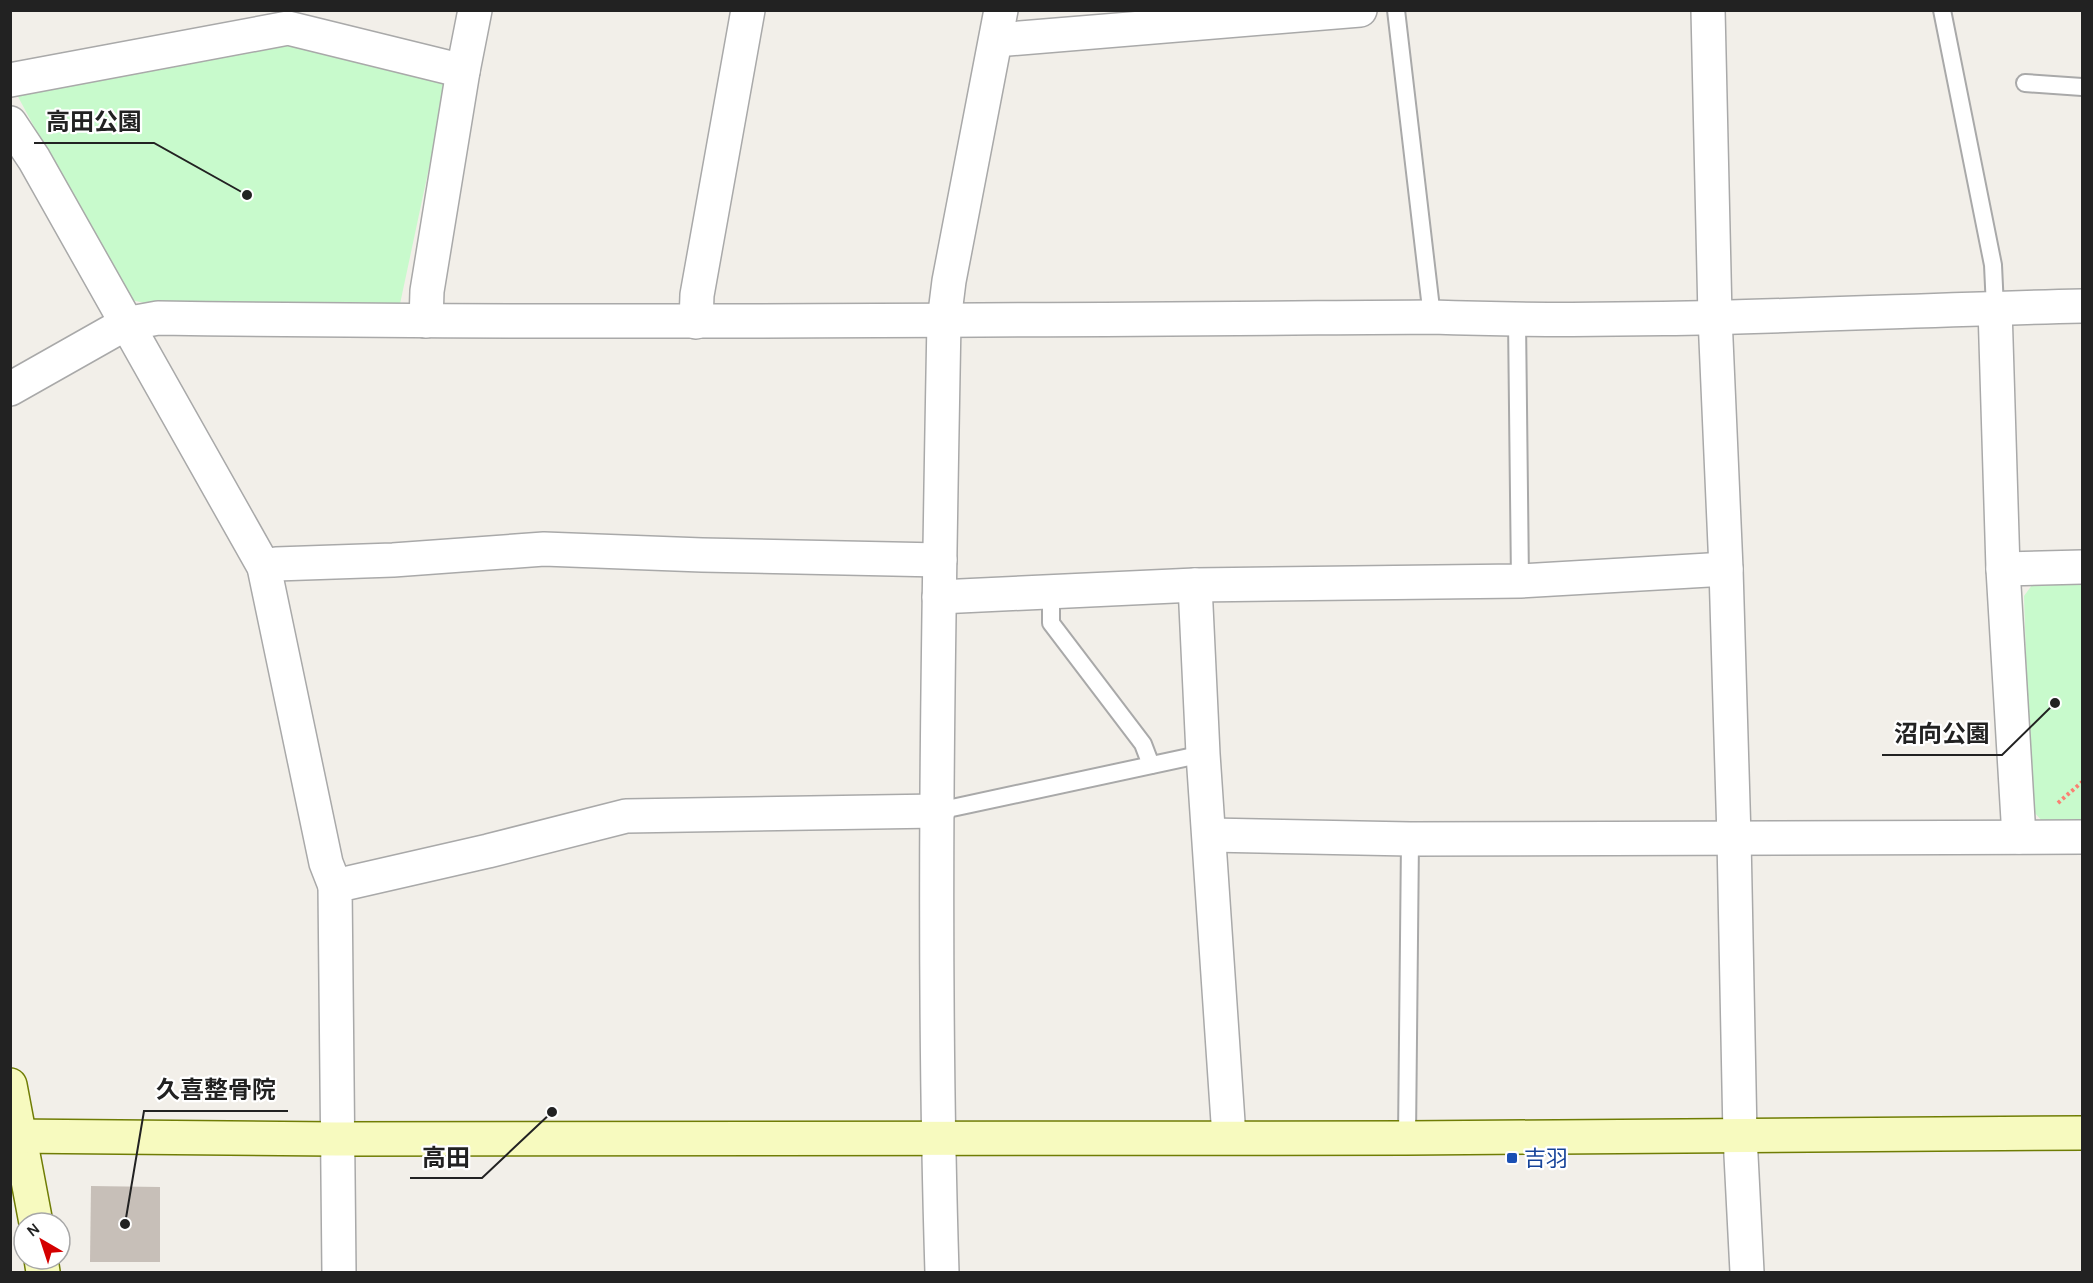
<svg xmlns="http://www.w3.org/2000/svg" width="2093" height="1283" viewBox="0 0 2093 1283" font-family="Karla,'Noto Sans JP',sans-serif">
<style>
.park{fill:#c8facc}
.building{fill:#c7bfb8}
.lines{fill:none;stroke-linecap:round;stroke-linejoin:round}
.lane-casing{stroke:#a9a9a9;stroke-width:20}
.street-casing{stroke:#a9a9a9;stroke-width:36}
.secondary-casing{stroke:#707d05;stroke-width:36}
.path{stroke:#fa8072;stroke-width:4;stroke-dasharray:3 3;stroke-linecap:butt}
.lane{stroke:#fff;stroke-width:16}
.street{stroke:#fff;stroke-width:33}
.secondary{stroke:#f7fabf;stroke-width:33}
.transit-dot{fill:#1a4fb4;stroke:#fff;stroke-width:2}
.labels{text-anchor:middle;stroke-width:4.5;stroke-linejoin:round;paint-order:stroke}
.transit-label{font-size:22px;fill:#164399;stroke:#fff;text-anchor:start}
.leader{fill:none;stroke:#222;stroke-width:2}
.callout-dot{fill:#222;stroke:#fff;stroke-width:2}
.callout-label{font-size:24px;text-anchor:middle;font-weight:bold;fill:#222;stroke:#fff;stroke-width:4.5;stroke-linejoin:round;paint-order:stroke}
</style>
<rect width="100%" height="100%" fill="#f2efe9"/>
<!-- park -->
<g class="park">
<path d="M289,37l158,46 -47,221 -255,-1 -19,-4 -111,-208z"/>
<path d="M2082,583v239l-38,1 -13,-14 -7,-213 8,-11z"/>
</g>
<!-- building -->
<path class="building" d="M91,1186l69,1v75h-70z"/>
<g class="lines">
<defs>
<g id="lane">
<path d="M1396,10l36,307"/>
<path d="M1942,10l51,255 2,43"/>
<path d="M2025,83l57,4"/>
<path d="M1517,320l3,261"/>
<path d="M1051,591v32l92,121 8,21"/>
<path d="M938,811l265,-57"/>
<path d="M1407,1138l3,-299"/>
</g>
<g id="street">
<path d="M1708,10l7,307 11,252 8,269 6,298 7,136"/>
<path d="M996,40l364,-30"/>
<path d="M10,80l278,-52 175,43"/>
<path d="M10,123l24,36 230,408 62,296 9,23"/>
<path d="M1995,308l8,261 16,268"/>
<path d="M426,321l1,-30 36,-220 12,-61"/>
<path d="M696,322l1,-27 51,-285"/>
<path d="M10,389l115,-65 33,-6c425,6 850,2 1274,-1 217,8 434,-6 650,-11"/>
<path d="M264,567l12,-3 117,-4 151,-11 158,6 238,5"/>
<path d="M2003,569l79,-2"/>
<path d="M1195,585l8,169 26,383"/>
<path d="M939,597l256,-12 325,-4 206,-12"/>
<path d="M1210,835l200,4 672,-2"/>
<path d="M339,1272l-4,-386 153,-35 138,-35 312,-5"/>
<path d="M942,1272c-10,-317 -4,-634 2,-951l5,-40 52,-271"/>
</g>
<g id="secondary">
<path d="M10,1085l26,138"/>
<path d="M10,1136l326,3 1071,-1 675,-5"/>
<path d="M41,1259l2,13"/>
</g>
</defs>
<!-- lane casing -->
<use href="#lane" class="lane-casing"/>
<!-- street casing -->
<use href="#street" class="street-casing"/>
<!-- secondary casing -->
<use href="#secondary" class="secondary-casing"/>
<!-- path -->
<path class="path" d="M2058,803l24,-21"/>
<!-- lane -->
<use href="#lane" class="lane"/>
<!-- street -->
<use href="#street" class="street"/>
<!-- secondary -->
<use href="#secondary" class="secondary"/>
</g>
<!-- markers -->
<rect class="transit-dot" x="1506" y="1152" width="12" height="12" rx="3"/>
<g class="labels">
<!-- transit labels -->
<g class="transit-label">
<text x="1524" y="1166">吉羽</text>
</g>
</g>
<!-- callouts -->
<path class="leader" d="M247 195L154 143H34M2055 703L2002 755H1882M125 1224L144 1111H288M552 1112L482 1178H410"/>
<g class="callout-dot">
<circle cx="247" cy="195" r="6"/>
<circle cx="2055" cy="703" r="6"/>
<circle cx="125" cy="1224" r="6"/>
<circle cx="552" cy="1112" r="6"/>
</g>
<g class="callout-label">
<text x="94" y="130">高田公園</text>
<text x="1942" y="742">沼向公園</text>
<text x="216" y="1098">久喜整骨院</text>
<text x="446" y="1166">高田</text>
</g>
<!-- border -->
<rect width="2093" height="1283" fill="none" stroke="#222222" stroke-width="24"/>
<!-- north arrow -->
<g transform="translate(42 1241) rotate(321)"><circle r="28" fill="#ffffff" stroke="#a7a7a7" stroke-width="1.5"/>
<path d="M0-4.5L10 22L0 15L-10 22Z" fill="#d40000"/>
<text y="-9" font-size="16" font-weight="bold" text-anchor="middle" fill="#222222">N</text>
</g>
</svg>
